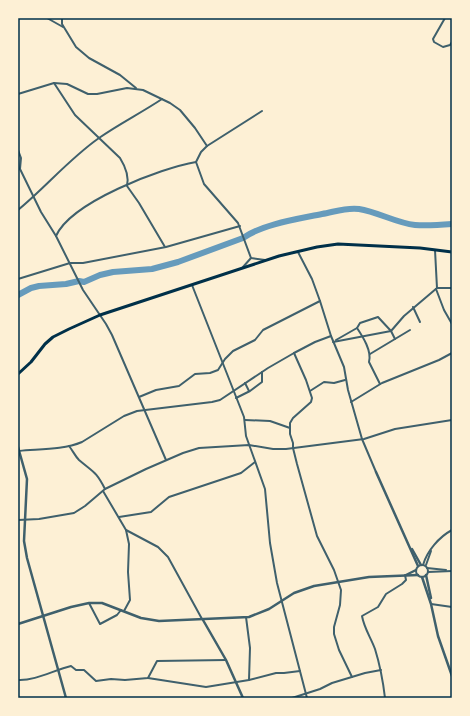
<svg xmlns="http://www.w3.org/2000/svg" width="470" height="716" viewBox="0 0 470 716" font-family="Arial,sans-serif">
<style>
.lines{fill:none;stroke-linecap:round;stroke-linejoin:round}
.river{stroke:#669bbc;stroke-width:6}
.minor{stroke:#3f606c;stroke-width:2}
.tertiary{stroke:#3f606c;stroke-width:2.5}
.primary{stroke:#003049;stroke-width:3}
.neatline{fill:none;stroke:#003049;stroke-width:1.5}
</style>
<rect width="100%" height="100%" fill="#fdf0d5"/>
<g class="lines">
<!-- river -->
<path class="river" d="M18,295l13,-7 8,-2 27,-2 13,-3 5,1 16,-7 13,-3 39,-3 26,-7 65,-24c20,-14 55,-19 79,-24 12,-2 25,-7 37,-5 19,3 37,14 56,16 12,1 25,0 37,-1"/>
<!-- minor -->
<g class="minor">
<path d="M47,18l16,9"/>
<path d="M62,18v6l14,23 13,11 31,17 16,13"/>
<path d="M445,18l-12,21 1,3 9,5 7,-2 2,-3"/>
<path d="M54,83l21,32 45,43c5,8 9,19 7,28l12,17 26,44"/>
<path d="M18,94l36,-11 13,1 21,10h9l30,-6 16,2 27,13 10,7 15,18 12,18"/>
<path d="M262,111l-55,35 -6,6 -5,10 8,22 34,39 13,35 14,2"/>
<path d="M18,150l3,8 -1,11 21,43 15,24 27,54 23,34 6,11 54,125"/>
<path d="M18,210c28,-23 51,-51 81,-72 20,-14 42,-25 63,-39"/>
<path d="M56,236c15,-34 105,-68 140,-74"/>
<path d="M298,252l14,27 8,22 11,35 13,31 4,23 14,49 14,33"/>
<path d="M243,267l8,-9"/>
<path d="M18,279l52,-16h13l83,-16 74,-21"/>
<path d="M192,285l52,132 2,19 19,53 5,54 7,40 30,115"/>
<path d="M437,288h15"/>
<path d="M436,289l8,21 8,14"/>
<path d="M413,307l7,15"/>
<path d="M357,328l3,-5 18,-6 13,14 4,8"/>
<path d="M336,340l21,-12c6,9 15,23 12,34l11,22"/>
<path d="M333,342l58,-11 13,-15 33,-28 -2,-38"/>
<path d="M294,353l12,27 6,18 -1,4 -18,16 -3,5v11l3,9v5l4,16 20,72 17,34 7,20 -1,15 -6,22v7l5,16 13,27"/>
<path d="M370,354l40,-24"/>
<path d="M245,383l4,8"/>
<path d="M310,391l14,-9 10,1 11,-3"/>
<path d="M139,397l17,-7 23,-4 16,-12 15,-1 8,-3 7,-11 8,-8 22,-11 8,-10 57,-29"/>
<path d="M236,398l14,-7 12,-9v-10"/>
<path d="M351,402l31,-19 57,-23 13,-7"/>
<path d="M245,420l25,1 20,7"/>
<path d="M69,446c4,5 6,10 10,14 14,12 17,11 26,29"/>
<path d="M19,451c21,-2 44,-1 63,-9l42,-26 13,-5 75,-9 8,-2 48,-32 26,-15 21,-11 16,-6"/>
<path d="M103,491l23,39 3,14 -1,28 2,28 -6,11"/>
<path d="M119,517l32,-5 18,-15 72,-24 14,-11"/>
<path d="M18,520l21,-1 35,-6 11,-7 20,-17 41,-20 37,-16 16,-5 50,-3 24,4h13l78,-10 31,-10 57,-9"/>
<path d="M126,530l32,17 10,10 34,62"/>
<path d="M423,565c4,-14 16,-28 29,-35"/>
<path d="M426,565l5,-14"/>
<circle cx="422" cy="571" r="6"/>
<path d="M427,568l19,2"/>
<path d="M428,572l24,-1"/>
<path d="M89,603l11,21 17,-9 4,-5"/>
<path d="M431,604l21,3"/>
<path d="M246,617l4,31 -1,32"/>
<path d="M148,678l58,9 43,-7 27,-7h8l16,-2"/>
<path d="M18,680c17,1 36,-10 53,-14l5,4h8l12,11 15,-2 14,1 23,-2 9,-17 69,-1"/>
<path d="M292,698l28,-9 12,-6 33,-10 16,-3"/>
<path d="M385,698c-2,-17 -5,-33 -10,-49 -4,-11 -11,-21 -13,-33l16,-9 8,-13 16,-10 4,-4 -1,-5"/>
</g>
<!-- tertiary -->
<g class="tertiary">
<path d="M18,447l9,32 -3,62 3,17 39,140"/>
<path d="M376,472l42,94"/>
<path d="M412,549l9,16"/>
<path d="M406,575l10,-5"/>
<path d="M426,575l5,23"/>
<path d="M422,577l9,27 7,32 14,40"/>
<path d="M203,620l23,40 17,38"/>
<path d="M18,624l53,-17 18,-4h13l39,15 18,3 90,-4 20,-8 25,-16 20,-7 55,-9 49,-2"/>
</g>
<!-- primary -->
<path class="primary" d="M18,374l13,-12 14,-18 8,-7 16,-8 31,-14 179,-59 38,-9 21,-3 82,4 32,4"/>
</g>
<!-- border -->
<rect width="470" height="716" fill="none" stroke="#fdf0d5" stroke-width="38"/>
<rect x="19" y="19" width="432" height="678" class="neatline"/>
</svg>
